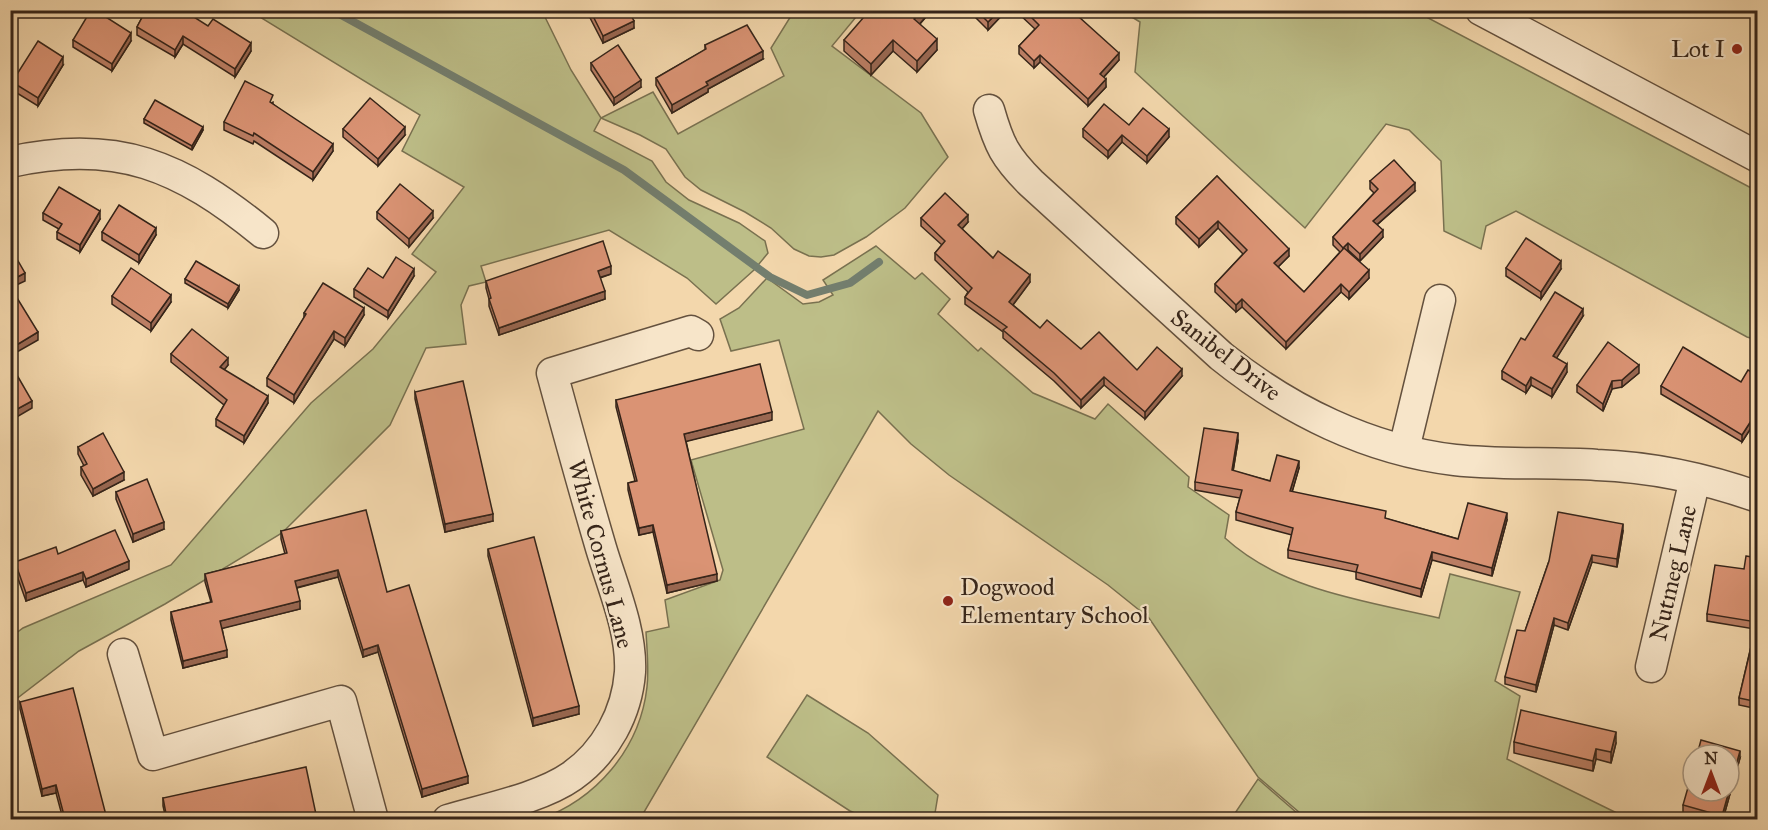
<svg xmlns="http://www.w3.org/2000/svg" width="1768" height="830" viewBox="0 0 1768 830" font-family="'IM FELL Great Primer',serif">
<style>
.green{fill:#bdbe88;stroke:#797150;stroke-width:1.5}
.lines{fill:none;stroke-linecap:round;stroke-linejoin:round}
.stream{stroke:#737e6e;stroke-width:8}
.minor-casing{stroke:#64513e;stroke-width:33}
.minor{stroke:#f7e5c9;stroke-width:30}
.wall{fill:#bb7e64;stroke:#352419;stroke-width:1.5}
.shaded-wall{fill:#996751;stroke:#352419;stroke-width:1.5}
.building{fill:#da9374;stroke:#352419;stroke-width:1.5}
.poi-dot{fill:#8f2418;stroke:#f7e5c9;stroke-width:2}
.labels{text-anchor:middle;stroke-width:4.5;stroke-linejoin:round;paint-order:stroke}
.poi-label{font-size:24px;fill:#352419;stroke:#f7e5c9;text-anchor:end}
.street-label{font-size:24px;fill:#352419;stroke:#f7e5c9}
</style>
<rect width="100%" height="100%" fill="#f3d7ac"/>
<filter id="stains"><feTurbulence type="fractalNoise" baseFrequency=".00333" numOctaves="4"/><feColorMatrix values="0 0 0 0 .2 0 0 0 0 .09 0 0 0 0 .02 0 0 0 .5 -.17"/></filter>
<radialGradient id="worn" r=".72"><stop offset=".6" stop-color="#630" stop-opacity="0"/><stop offset="1" stop-color="#630" stop-opacity=".3"/></radialGradient>
<!-- green -->
<g class="green">
<path d="M250,11h292l29,59 30,48 52,-26 25,42 106,-58 -13,-28 23,-37h67l-29,35 89,67 27,44 -43,51 -39,29 -32,18 -13,2 -12,-1 -15,-7 -23,-21 -26,-16 -44,-22 -16,-13 -19,-28 -26,-14 -39,-17 -7,13 58,30 14,21 23,18 50,23 26,18 3,12 -14,17 -38,34 -29,-26 -78,-48 -128,36 5,16 -17,4 -8,19 5,39 -40,4 -36,77 -108,108 -117,71 -86,47 -68,52v-66l12,-9 148,-63 140,-162 62,-54 63,-77 -24,-18 52,-67 -62,-36 18,-36z"/>
<path d="M1122,11h293l342,180v149l-10,-3 -231,-126 -30,15 -5,23 -37,-18 -3,-70 -32,-31 -23,-6 -81,104 -170,-156 5,-50z"/>
<path d="M876,246l39,33 7,-6 28,26 -12,15 40,37 3,-3 52,45 62,26 13,-15 81,73 -1,10 41,28 -4,23c58,53 141,63 214,80l11,-44 70,18 -25,89 25,15 -13,63 122,60h-322l-49,-42 -109,-159 -41,-33 -159,-110 -38,-31 -33,-33 -238,408 -102,1c58,-20 102,-71 109,-133 2,-18 0,-37 -1,-55l23,-5 -4,-27 55,-20 3,-10 -32,-110 113,-31 -25,-89 -48,11 -11,-32 19,-11 28,-30 36,26 16,-2 14,-7 -10,-15z"/>
<path d="M807,695l61,38 70,62 -4,24h-65l-19,-8 -83,-54z"/>
<path d="M1258,779l46,40h-73z"/>
</g>
<g class="lines">
<!-- stream -->
<path class="stream" d="M332,10l292,160 146,107 37,18 43,-12 29,-21"/>
<defs>
<g id="minor">
<path d="M1481,10l277,147"/>
<path d="M989,110c10,35 16,47 42,73l190,173c67,54 148,94 234,104 47,5 95,2 142,5 54,2 110,14 161,32"/>
<path d="M10,162c107,-24 171,4 253,71"/>
<path d="M1404,449l36,-149"/>
<path d="M123,654l30,101 188,-54 32,119"/>
<path d="M1651,667l44,-188"/>
<path d="M448,820c37,-11 93,-22 124,-44 34,-24 55,-63 58,-104 2,-41 -17,-84 -29,-124 -17,-58 -33,-116 -49,-175l139,-42 7,4"/>
</g>
</defs>
<!-- minor casing -->
<use href="#minor" class="minor-casing"/>
<!-- minor -->
<use href="#minor" class="minor"/>
</g>
<!-- wall -->
<g class="wall">
<path d="M146,10l105,41 -16,26 -52,-33 -8,13 -38,-22v-8z"/>
<path d="M586,10h42l6,18 -31,15z"/>
<path d="M932,10l-12,14 17,26 -20,22 -24,-21 -22,24 -27,-24v-11z"/>
<path d="M968,10h39l-19,20z"/>
<path d="M1019,10h57l3,8 40,42 -15,17 2,10 -18,19 -48,-44 -6,6 -15,-14v-8l16,-17 -16,-15z"/>
<path d="M73,40l58,1 -19,30 -39,-24z"/>
<path d="M705,45l58,14 -55,30v3l-36,21 -16,-28v-7l49,-28z"/>
<path d="M591,63l50,24 -27,18 -23,-35z"/>
<path d="M63,65l-25,41 -26,-16v-8z"/>
<path d="M273,102v2l60,47 -20,29 -59,-39 -1,3 -29,-14v-8z"/>
<path d="M144,119l59,11 -11,20 -48,-27z"/>
<path d="M1129,125l40,12 -22,26 -25,-21 -14,16 -25,-21v-8z"/>
<path d="M343,129l62,6 -27,31 -35,-29z"/>
<path d="M1217,176l72,80 -11,11 26,25 36,-40 -7,-7v-8l41,-44 -4,-4v-8l45,10 -38,34 6,12 -23,24 -12,-11v1l21,27 -20,21 -8,-7 -55,57 -44,-42 -6,5 -21,-20v-8l28,-30 -25,-26 -19,19 -23,-23v-7z"/>
<path d="M377,212l56,6 -24,29 -32,-28z"/>
<path d="M43,213l57,6 -20,33 -23,-13v-7l2,-3 -16,-9z"/>
<path d="M921,218l47,4 -6,7 31,29 37,24 -17,23 27,23 41,21 56,21 45,6 -37,43 -41,-34 -23,23 -27,-27 -51,-43v-6l-38,-28v-7l3,-5 -33,-32v-7l7,-8 -21,-19z"/>
<path d="M102,232l54,3 -17,28 -37,-23z"/>
<path d="M1506,268l55,1 -20,30 -35,-23z"/>
<path d="M611,274l-11,4 5,21 -106,36 -10,-29v-7l-3,-11v-7z"/>
<path d="M414,276l-26,42 -34,-21v-8l29,-11z"/>
<path d="M185,279l54,11 -11,18 -43,-25z"/>
<path d="M112,296l59,6 -20,29 -39,-27z"/>
<path d="M304,313l60,2 -19,31 -11,-7 -40,64 -27,-17v-8l37,-60z"/>
<path d="M1583,316l-27,42 11,14 -15,25 -21,-12 -5,8 -24,-14v-8l23,-31z"/>
<path d="M171,354l57,11 -4,5 44,33 -24,40 -28,-17v-7l8,-14 -53,-43z"/>
<path d="M1639,373l-17,14 -10,2 -9,22 -26,-19v-7z"/>
<path d="M1758,375v42l-16,25 -81,-48v-8l80,-4z"/>
<path d="M415,392l78,129 -48,11 -30,-133z"/>
<path d="M616,400l156,20 -86,21 31,140 -50,12 -14,-61 -14,3 -11,-45v-7l7,-2 -19,-74z"/>
<path d="M1238,441l-5,30 37,10 29,-13 -7,24 166,47 49,-19 -15,56 -60,-16 -11,37 -65,-18v-7l-68,-14v-8l4,-15 -56,-15v-8l4,-14 -45,-8v-8z"/>
<path d="M78,447l46,33 -31,16 -12,-21v-8l3,-1 -6,-12z"/>
<path d="M116,492l48,37 -31,13 -17,-43z"/>
<path d="M281,531l106,61 81,191 -46,14 -44,-145 -15,5 -25,-80 -41,11 3,21 -78,19 5,29 -44,11 -12,-48v-8l40,-10 -6,-20v-8l80,-20 -4,-15z"/>
<path d="M1623,531l-6,36 -25,-5 -24,68 -14,-5 -18,67 -31,-8v-7l20,-46 24,-70z"/>
<path d="M488,549l91,165 -46,12 -45,-170z"/>
<path d="M1758,558v151l-19,-4v-7l16,-69 -48,-8v-7l37,-45z"/>
<path d="M15,562l114,7 -43,18 -3,-7 -57,21 -11,-31z"/>
<path d="M20,702l87,117h-44l-7,-26 -14,3 -22,-87z"/>
<path d="M1514,742l102,1 -5,20 -15,-4 -3,12 -79,-18z"/>
<path d="M1740,758l-17,61h-15l-25,-6v-8z"/>
<path d="M163,798l154,21h-151l-3,-13z"/>
</g>
<!-- shaded-wall -->
<g class="shaded-wall">
<path d="M922,10h10l-18,20v-11z"/>
<path d="M1000,10h7l-19,20v-8z"/>
<path d="M634,21v7l-31,15v-7z"/>
<path d="M131,33v8l-19,30v-7z"/>
<path d="M183,36v8l-8,13v-7z"/>
<path d="M937,39v11l-20,22v-11z"/>
<path d="M893,40v11l-22,24v-11z"/>
<path d="M251,43v8l-16,26v-8z"/>
<path d="M763,51v8l-55,30v3l-36,21v-8l34,-23z"/>
<path d="M1119,53v7l-19,21v-7z"/>
<path d="M1040,55v7l-6,6v-7z"/>
<path d="M63,57v8l-25,41v-8z"/>
<path d="M1106,79v8l-18,19v-7z"/>
<path d="M641,80v7l-27,18v-7z"/>
<path d="M203,127v3l-11,20v-4z"/>
<path d="M405,127v8l-27,31v-7z"/>
<path d="M1169,129v8l-22,26v-7z"/>
<path d="M1122,135v7l-14,16v-7z"/>
<path d="M333,144v7l-20,29v-8z"/>
<path d="M1415,183v8l-42,37v-7z"/>
<path d="M100,211v8l-20,33v-7z"/>
<path d="M433,211v7l-24,29v-8z"/>
<path d="M968,215v7l-10,11v-8z"/>
<path d="M1218,221v7l-19,19v-8z"/>
<path d="M156,228v7l-17,28v-8z"/>
<path d="M1383,230v7l-23,24v-7z"/>
<path d="M1348,243v7l-5,5v-7z"/>
<path d="M1289,249v7l-15,15v-8z"/>
<path d="M1561,261v8l-20,30v-7z"/>
<path d="M611,266v8l-13,4v-7z"/>
<path d="M414,269v7l-26,42v-7z"/>
<path d="M1369,270v8l-20,21v-7z"/>
<path d="M25,273v8l-15,7v-7z"/>
<path d="M1030,275v7l-21,28v-8z"/>
<path d="M1341,284v8l-55,57v-7z"/>
<path d="M239,286v4l-11,18v-4z"/>
<path d="M605,291v8l-106,36v-7z"/>
<path d="M171,295v7l-20,29v-8z"/>
<path d="M1242,299v8l-6,5v-7z"/>
<path d="M364,308v7l-19,31v-8z"/>
<path d="M1583,309v7l-30,48v-8z"/>
<path d="M334,331v8l-40,64v-8z"/>
<path d="M38,332v8l-28,16v-7z"/>
<path d="M228,358v7l-8,10v-8z"/>
<path d="M1567,364v8l-15,25v-8z"/>
<path d="M1639,365v8l-17,14v-7z"/>
<path d="M1182,369v7l-37,43v-7z"/>
<path d="M1104,377v8l-23,23v-8z"/>
<path d="M1531,377v8l-5,8v-7z"/>
<path d="M1612,381v8l-9,22v-7z"/>
<path d="M268,396v7l-24,40v-7z"/>
<path d="M32,401v7l-22,13v-8z"/>
<path d="M1758,410v7l-16,25v-7z"/>
<path d="M772,412v8l-88,22v-8z"/>
<path d="M1238,433v8l-6,37v-8z"/>
<path d="M1299,461v7l-9,31v-8z"/>
<path d="M124,472v8l-31,16v-7z"/>
<path d="M1507,513v7l-15,56v-8z"/>
<path d="M493,514v7l-48,11v-8z"/>
<path d="M164,522v7l-31,13v-8z"/>
<path d="M1623,524v7l-6,36v-8z"/>
<path d="M653,525v7l-14,3v-7z"/>
<path d="M1432,552v8l-11,37v-8z"/>
<path d="M1592,555v7l-24,68v-7z"/>
<path d="M129,561v8l-43,18v-8z"/>
<path d="M338,570v7l-43,11v-7z"/>
<path d="M83,572v8l-57,21v-8z"/>
<path d="M717,574v7l-50,12v-8z"/>
<path d="M300,601v8l-80,20v-8z"/>
<path d="M1554,618v7l-18,67v-7z"/>
<path d="M378,645v7l-15,5v-7z"/>
<path d="M227,650v7l-44,11v-7z"/>
<path d="M579,706v8l-46,12v-8z"/>
<path d="M1616,732v11l-5,20v-11z"/>
<path d="M1596,749v10l-3,12v-10z"/>
<path d="M1740,751v7l-17,61h-1v-3z"/>
<path d="M468,776v7l-46,14v-8z"/>
<path d="M56,785v8l-14,3v-7z"/>
</g>
<!-- building -->
<g class="building">
<path d="M91,10h4l36,23 -19,31 -39,-24z"/>
<path d="M146,10h37l25,16 5,-7 38,24 -16,26 -52,-33 -8,14 -38,-23z"/>
<path d="M590,10h38l6,11 -31,15z"/>
<path d="M870,10h52l-8,9 23,20 -20,22 -24,-21 -22,24 -27,-24z"/>
<path d="M976,10h24l-12,12z"/>
<path d="M1024,10h52l3,4 -1,2 41,37 -19,21 6,5 -18,20 -48,-44 -6,6 -15,-15 20,-21z"/>
<path d="M747,25l16,26 -57,31 2,3 -36,20 -16,-27 50,-29 -1,-4z"/>
<path d="M38,41l25,16 -25,41 -26,-16z"/>
<path d="M618,45l23,35 -27,18 -23,-35z"/>
<path d="M245,81l28,14 -3,7 63,42 -20,28 -59,-39 -1,3 -29,-14z"/>
<path d="M370,98l35,29 -27,32 -35,-30z"/>
<path d="M155,100l48,27 -11,19 -48,-27z"/>
<path d="M1104,104l25,21 14,-17 26,21 -22,27 -25,-21 -14,16 -25,-22z"/>
<path d="M1394,160l21,23 -42,38 10,9 -23,24 -12,-11 -5,5 -10,-11 45,-48 -8,-8z"/>
<path d="M1217,176l72,73 -15,14 30,29 40,-44 25,22 -20,22 -8,-8 -55,58 -44,-43 -6,6 -21,-21 32,-34 -29,-29 -19,18 -23,-22z"/>
<path d="M400,184l33,27 -24,28 -32,-27z"/>
<path d="M59,187l41,24 -20,34 -23,-13 5,-8 -19,-11z"/>
<path d="M945,193l23,22 -10,10 35,33 5,-7 32,24 -21,27 31,26 7,-8 34,29 18,-17 38,38 20,-23 25,22 -37,43 -41,-35 -23,23 -27,-27 -51,-43 4,-3 -42,-30 7,-9 -37,-35 10,-12 -24,-23z"/>
<path d="M119,205l37,23 -17,27 -37,-23z"/>
<path d="M1526,238l35,23 -20,31 -35,-24z"/>
<path d="M603,241l8,25 -13,5 7,20 -106,37 -10,-29 2,-1 -5,-17z"/>
<path d="M10,247l15,26 -15,8z"/>
<path d="M396,257l18,12 -26,42 -34,-22 14,-21 15,10z"/>
<path d="M196,261l43,25 -11,18 -43,-25z"/>
<path d="M131,268l40,27 -20,28 -39,-27z"/>
<path d="M323,283l41,25 -19,30 -11,-7 -40,64 -27,-17 39,-64 -2,-1z"/>
<path d="M1555,292l28,17 -30,47 14,8 -15,25 -21,-12 -5,9 -24,-15 19,-33 4,2z"/>
<path d="M14,293l24,39 -28,17v-54z"/>
<path d="M192,329l36,29 -8,9 48,29 -24,40 -28,-17 11,-19 -56,-46z"/>
<path d="M1608,342l31,23 -17,15 -10,1 -9,23 -26,-19z"/>
<path d="M1683,347l58,35 7,-12 10,5v35l-16,25 -81,-49z"/>
<path d="M10,363l22,38 -22,12z"/>
<path d="M760,364l12,48 -88,22 33,140 -50,11 -14,-60 -14,3 -11,-45 9,-2 -21,-81z"/>
<path d="M463,381l30,133 -48,10 -30,-132z"/>
<path d="M1204,428l34,5 -6,37 38,11 7,-26 22,6 -9,30 96,20 -1,7 73,21 10,-36 39,10 -15,55 -60,-16 -11,37 -65,-17 2,-7 -70,-15 5,-22 -57,-16 6,-22 -47,-8z"/>
<path d="M103,433l21,39 -31,17 -12,-22 6,-3 -9,-17z"/>
<path d="M147,479l17,43 -31,12 -17,-42z"/>
<path d="M366,510l21,82 22,-7 59,191 -46,13 -44,-144 -15,5 -25,-80 -43,11 5,20 -80,20 7,29 -44,11 -12,-49 41,-10 -7,-28 82,-21 -6,-22z"/>
<path d="M1558,512l65,12 -6,35 -25,-4 -24,68 -14,-5 -18,67 -31,-8 12,-47 8,1 24,-70z"/>
<path d="M115,530l14,31 -43,18 -3,-7 -57,21 -11,-31 41,-15 2,7z"/>
<path d="M534,537l45,169 -46,12 -45,-169z"/>
<path d="M1746,556l12,2v144l-19,-4 18,-76 -50,-8 8,-49 29,4z"/>
<path d="M73,688l34,131h-42l-9,-34 -14,4 -22,-87z"/>
<path d="M1521,710l95,22 -5,20 -15,-3 -3,12 -79,-19z"/>
<path d="M1701,740l39,11 -11,40v-36h-32z"/>
<path d="M306,767l11,52h-150l-4,-21z"/>
<path d="M1693,770v21h36l-7,25 -39,-11z"/>
</g>
<!-- markers -->
<g class="poi-dot">
<circle cx="1737" cy="49" r="6"/>
<circle cx="948" cy="601" r="6"/>
</g>
<g class="labels">
<!-- poi labels -->
<g class="poi-label">
<text x="1725" y="57">Lot I</text>
<text x="960" y="595" text-anchor="start">Dogwood<tspan x="960" dy="28">Elementary School</tspan></text>
</g>
<!-- street labels -->
<g class="street-label">
<text transform="translate(1226 355) rotate(38)" y="8">Sanibel Drive</text>
<text transform="translate(601 554) rotate(75)" y="8">White Cornus Lane</text>
<text transform="translate(1673 573) rotate(-77)" y="8">Nutmeg Lane</text>
</g>
</g>
<!-- margin -->
<rect width="1768" height="830" fill="none" stroke="#f3d7ac" stroke-width="36"/>
<rect x="12" y="12" width="1744" height="806" fill="none" stroke="#352419" stroke-width="3"/>
<rect x="18" y="18" width="1732" height="794" fill="none" stroke="#352419" stroke-width="1.5"/>
<!-- north arrow -->
<g transform="translate(1711 773)"><circle r="28" fill="#f7e5c9" stroke="#a99883" stroke-width="1.5"/>
<path d="M0-4.5L10 22L0 15L-10 22Z" fill="#8f2418"/>
<text y="-9" font-size="16" font-weight="bold" text-anchor="middle" fill="#352419">N</text>
</g>
<rect width="100%" height="100%" filter="url(#stains)"/>
<rect width="100%" height="100%" fill="url(#worn)"/>
</svg>
